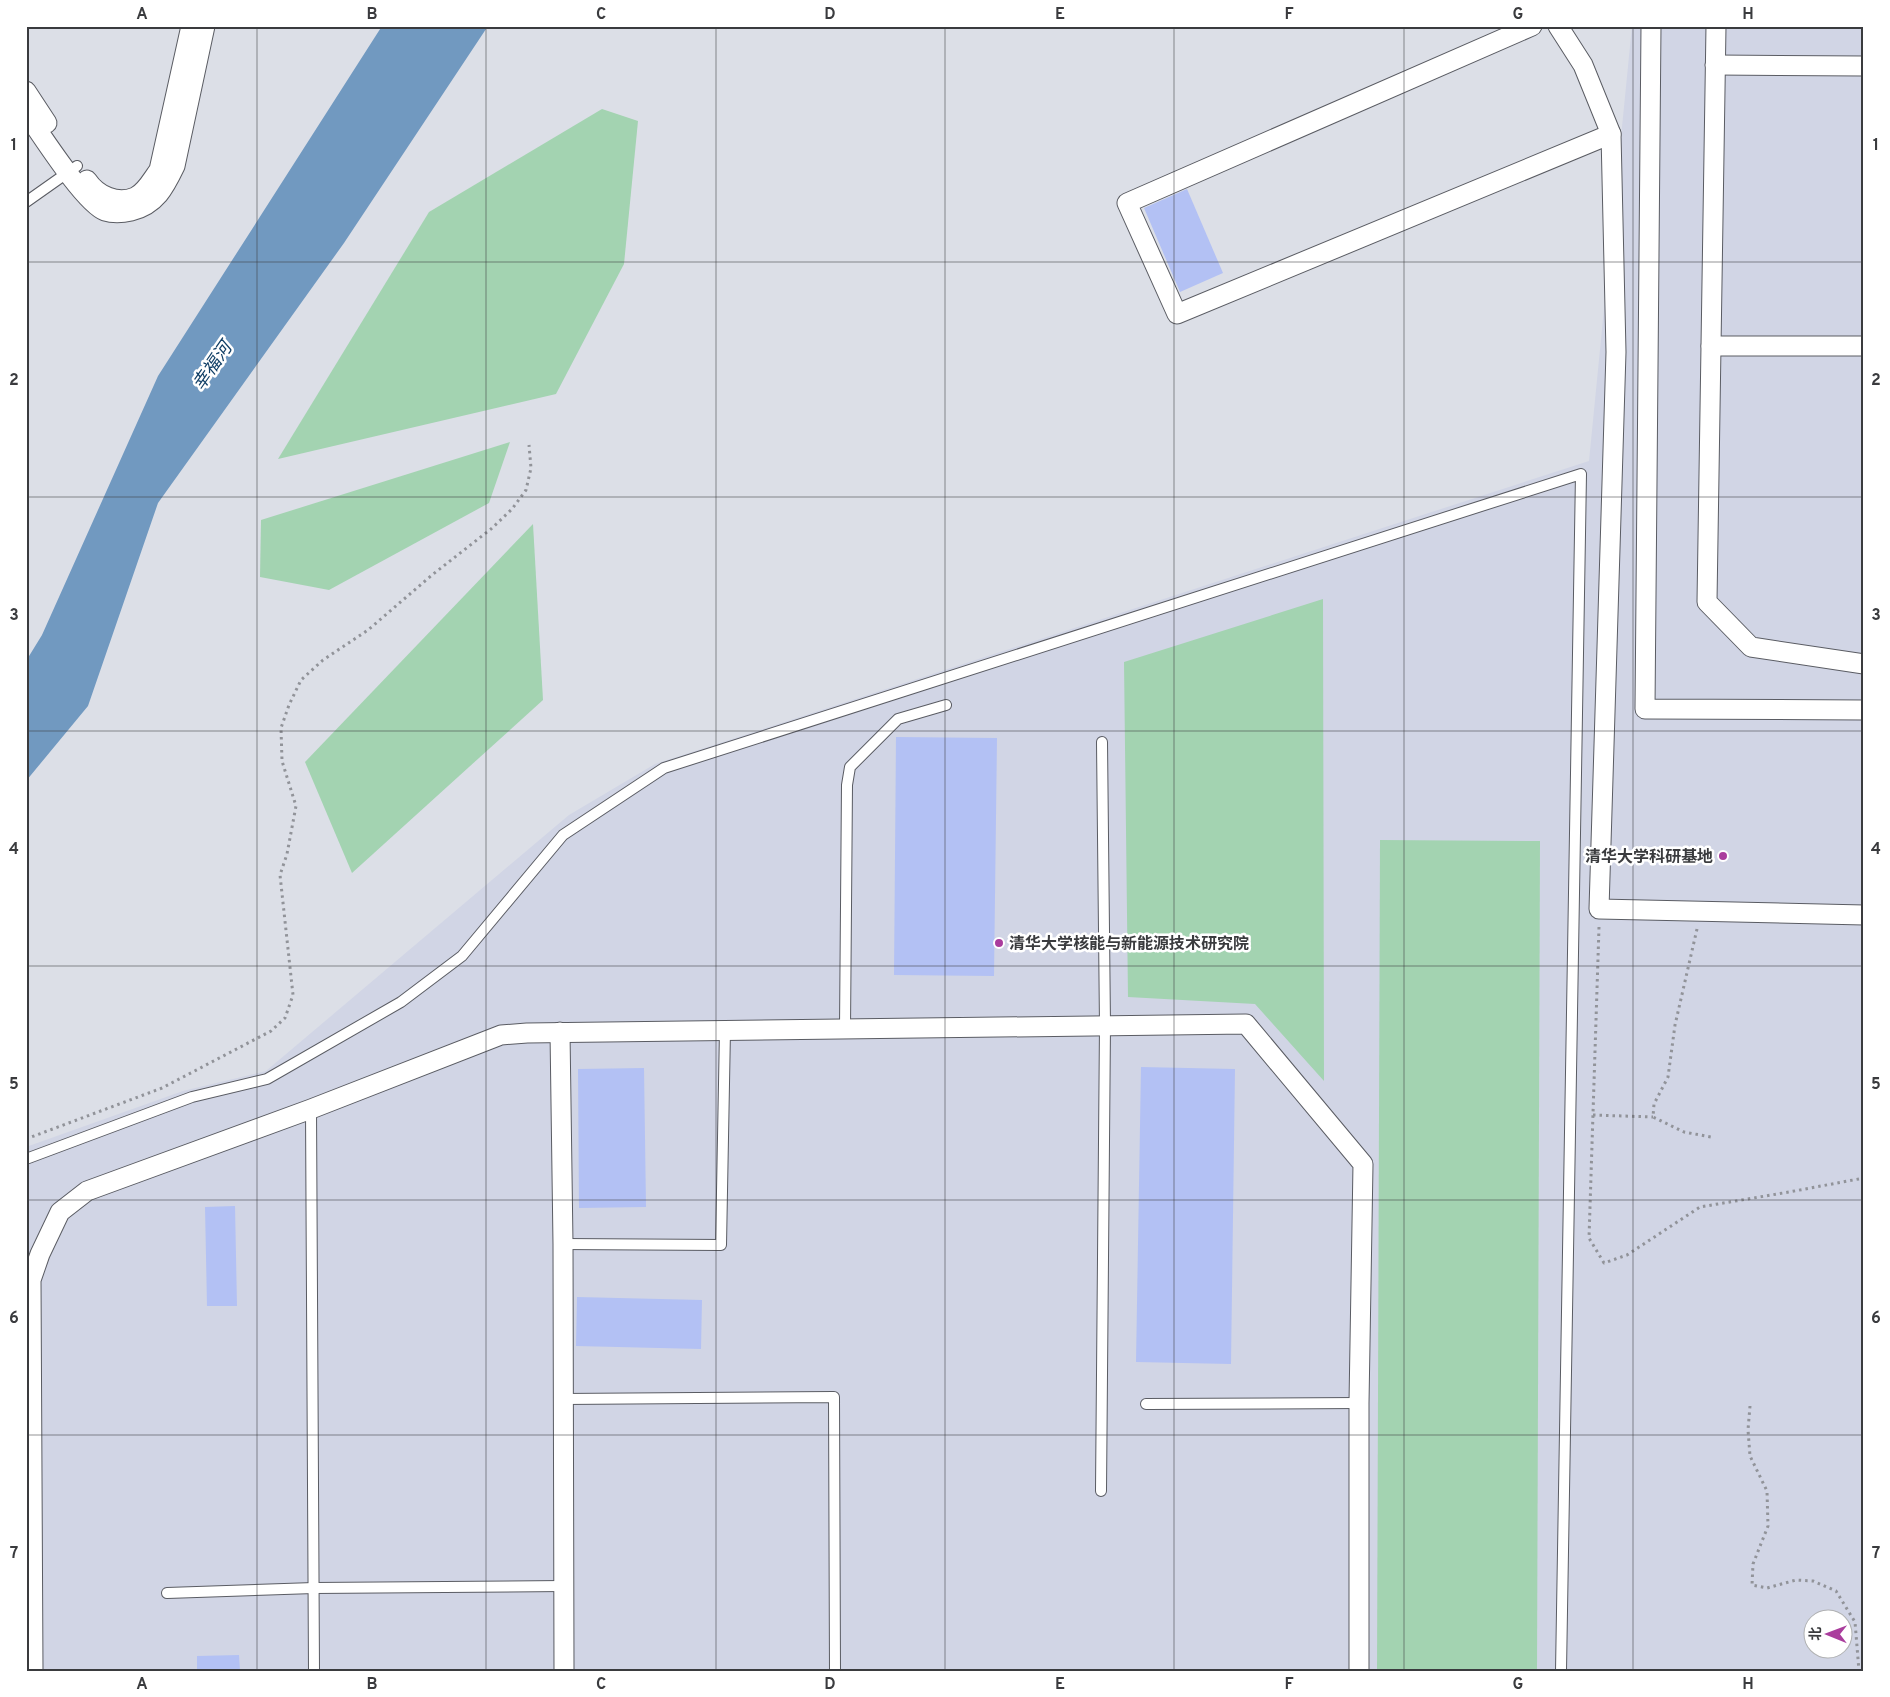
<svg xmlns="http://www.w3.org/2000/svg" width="1890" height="1697" viewBox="0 0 1890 1697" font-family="Overpass,'Noto Sans SC',sans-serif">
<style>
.built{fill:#d1d5e5;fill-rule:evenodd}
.green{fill:#a3d3b1}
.water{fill:#7199c0}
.building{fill:#b3c1f4}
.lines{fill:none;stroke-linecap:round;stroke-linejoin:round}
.lane-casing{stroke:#5a5c63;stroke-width:12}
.street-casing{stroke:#5a5c63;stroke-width:21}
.path{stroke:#919399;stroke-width:3;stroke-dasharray:2.5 4;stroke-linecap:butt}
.lane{stroke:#fff;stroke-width:10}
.street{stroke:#fff;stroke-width:19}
.grid{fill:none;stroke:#3a3b3e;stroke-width:1;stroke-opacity:0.55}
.poi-dot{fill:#aa3d9d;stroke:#fff;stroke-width:2}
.labels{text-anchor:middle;stroke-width:5;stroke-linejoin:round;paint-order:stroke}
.poi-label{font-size:16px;font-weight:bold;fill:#3a3b3e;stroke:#fff;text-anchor:end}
.water-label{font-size:18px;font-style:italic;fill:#113f66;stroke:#fff}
.neatline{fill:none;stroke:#3a3b3e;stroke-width:2}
.grid-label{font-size:16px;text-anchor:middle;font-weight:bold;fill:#3a3b3e}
</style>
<rect width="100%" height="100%" fill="#dcdfe7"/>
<!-- built -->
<path class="built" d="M1632,26h232v1645h-1838v-524l157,-56 83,-20 303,-256 86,-51 934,-303zM1812,1620h30v30h-30z"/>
<!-- green -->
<g class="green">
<path d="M602,109l36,12 -14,143 -68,130 -278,65 151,-247z"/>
<path d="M510,442l-21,61 -160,87 -69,-13 1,-57z"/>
<path d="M533,524l10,176 -191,173 -47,-111z"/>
<path d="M1323,599l1,482 -69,-77 -127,-7 -4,-335z"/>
<path d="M1380,840l160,1 -3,830h-160z"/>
</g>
<!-- water -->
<path class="water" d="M382,26h106l-144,217 -186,260 -70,203 -62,75v-120l16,-26 116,-259z"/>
<!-- building -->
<g class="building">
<path d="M1187,189l36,84 -43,19 -36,-84z"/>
<path d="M896,737l101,1 -3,238 -100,-1z"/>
<path d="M1141,1067l94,2 -4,295 -95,-2z"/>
<path d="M644,1068l2,139 -67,1 -1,-139z"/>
<path d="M235,1206l2,100h-30l-2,-99z"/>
<path d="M577,1297l125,3 -1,49 -125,-3z"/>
<path d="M239,1655l1,16h-43v-15z"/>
</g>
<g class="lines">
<defs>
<g id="lane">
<path d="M26,202l51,-36"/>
<path d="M845,1028l2,-243 3,-18 48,-48 48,-14"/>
<path d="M311,1109l3,562"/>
<path d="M26,1159l166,-62 75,-18 134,-77 61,-46 101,-121 101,-67 917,-294 -20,1197"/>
<path d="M563,1244l158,1 4,-215"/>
<path d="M563,1399l271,-2 1,274"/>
<path d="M1146,1404l213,-1"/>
<path d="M1101,1491l4,-466 -3,-283"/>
<path d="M167,1593l147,-5 250,-2"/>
</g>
<g id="street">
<path d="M1532,26l-405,177 50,111 434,-180"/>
<path d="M1558,26l25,39 28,69 5,218 -17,557 265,6"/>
<path d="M1651,26l-6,683 219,1"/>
<path d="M1716,26l-9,576 44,45 113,17"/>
<path d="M1715,65l149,1"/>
<path d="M26,91l21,32"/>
<path d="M26,113c14,20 59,91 79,98 9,3 18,2 26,0 25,-6 34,-24 44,-45l30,-140"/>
<path d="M87,180c10,15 30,25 48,17 11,-5 17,-18 24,-27l32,-144"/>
<path d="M1711,346h153"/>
<path d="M560,1032l3,212 1,427"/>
<path d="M33,1671l-2,-391 9,-26 20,-42 27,-21 224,-82 190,-74 26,-2 719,-9 117,140 -4,239v268"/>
</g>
</defs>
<!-- lane casing -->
<use href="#lane" class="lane-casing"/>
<!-- street casing -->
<use href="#street" class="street-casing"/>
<!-- path -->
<g class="path">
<path d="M1599,927l-10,311 15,25 23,-8 73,-48 89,-15 75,-14"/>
<path d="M1697,929l-22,96 -7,52 -14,27 -1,13 31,15 27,5"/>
<path d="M1593,1115l60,2"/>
<path d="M26,1139l136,-51 109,-57 14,-13 8,-23 -13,-120 7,-21 9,-48 -14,-45 -1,-33 8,-23 12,-25 22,-20 45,-30 64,-55 59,-46 21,-20 14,-19 5,-22 -2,-23"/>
<path d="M1750,1406l-2,24 2,26 17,35 1,35 -15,38 -1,21 15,3 29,-8 17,1 23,10 19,31 4,49"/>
</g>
<!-- lane -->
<use href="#lane" class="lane"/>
<!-- street -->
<use href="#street" class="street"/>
</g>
<!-- grid -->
<path class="grid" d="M257,26v1645M486,26v1645M716,26v1645M945,26v1645M1174,26v1645M1404,26v1645M1633,26v1645M26,262h1838M26,497h1838M26,731h1838M26,966h1838M26,1200h1838M26,1435h1838"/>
<!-- markers -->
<g class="poi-dot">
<circle cx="1723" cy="856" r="5"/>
<circle cx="999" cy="943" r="5"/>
</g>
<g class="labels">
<!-- poi labels -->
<g class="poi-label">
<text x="1713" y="862">清华大学科研基地</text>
<text x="1009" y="949" text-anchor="start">清华大学核能与新能源技术研究院</text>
</g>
<!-- water labels -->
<g class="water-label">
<text transform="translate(212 366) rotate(-55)" y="6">幸福河</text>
</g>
</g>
<!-- border -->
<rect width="1890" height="1697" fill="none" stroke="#ffffff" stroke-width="55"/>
<!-- north arrow -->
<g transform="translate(1828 1634) rotate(271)"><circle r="24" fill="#ffffff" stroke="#b0b1b2"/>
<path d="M0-4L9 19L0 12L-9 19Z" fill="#aa3d9d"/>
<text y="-8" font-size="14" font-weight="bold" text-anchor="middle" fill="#3a3b3e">北</text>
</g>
<rect x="28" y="28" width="1834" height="1642" class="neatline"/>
<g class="grid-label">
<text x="142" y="19">A</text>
<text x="372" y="19">B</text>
<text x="601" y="19">C</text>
<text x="830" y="19">D</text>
<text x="1060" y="19">E</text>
<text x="1289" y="19">F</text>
<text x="1518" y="19">G</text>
<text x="1748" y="19">H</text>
<text x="14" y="150">1</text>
<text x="1876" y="150">1</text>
<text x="14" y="385">2</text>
<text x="1876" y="385">2</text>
<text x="14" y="620">3</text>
<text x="1876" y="620">3</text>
<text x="14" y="854">4</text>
<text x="1876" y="854">4</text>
<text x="14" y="1089">5</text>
<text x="1876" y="1089">5</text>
<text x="14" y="1323">6</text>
<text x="1876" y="1323">6</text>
<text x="14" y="1558">7</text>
<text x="1876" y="1558">7</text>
<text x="142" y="1689">A</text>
<text x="372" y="1689">B</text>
<text x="601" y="1689">C</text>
<text x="830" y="1689">D</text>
<text x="1060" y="1689">E</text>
<text x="1289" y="1689">F</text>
<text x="1518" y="1689">G</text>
<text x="1748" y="1689">H</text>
</g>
</svg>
